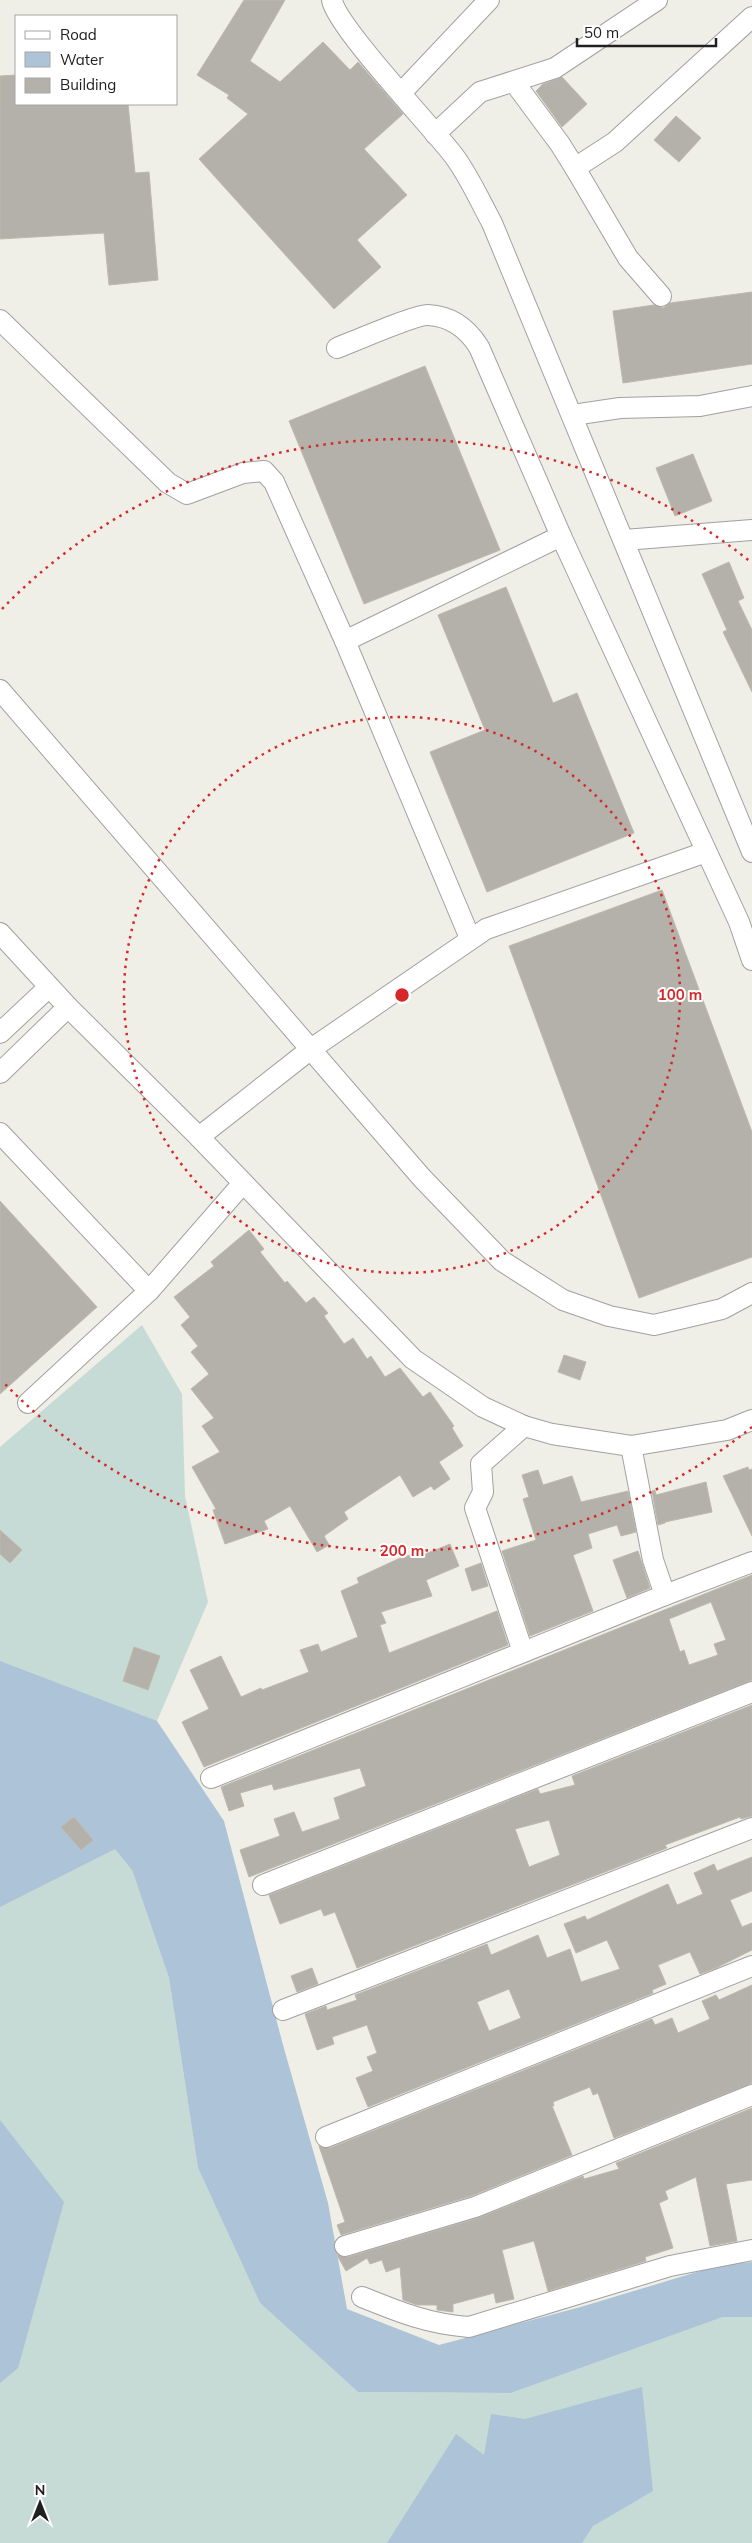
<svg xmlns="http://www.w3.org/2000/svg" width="752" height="2543" viewBox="0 0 752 2543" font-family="Mulish,sans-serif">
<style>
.wetland{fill:#c6dbd6}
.water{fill:#adc3d7}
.building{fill:#b4b1aa;stroke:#bfb9ab;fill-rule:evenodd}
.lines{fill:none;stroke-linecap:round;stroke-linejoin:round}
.minor-casing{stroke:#a1a1a1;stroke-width:22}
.minor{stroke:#fff;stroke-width:20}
.ring{fill:none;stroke:#d62828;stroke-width:2.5;stroke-dasharray:2.5 5}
.centre{fill:#d62828;stroke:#fff;stroke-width:2.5}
.ring-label{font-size:15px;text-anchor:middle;font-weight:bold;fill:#d62828;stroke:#fff;stroke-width:4;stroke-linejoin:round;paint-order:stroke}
</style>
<rect width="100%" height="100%" fill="#efeee7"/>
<!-- wetland -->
<path class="wetland" d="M142,1325l40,69 3,102 23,106 -51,119 -25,149 37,108 29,190 62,135 98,89 153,1 212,-76h29v226h-752v-1096z"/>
<!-- water -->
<g class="water">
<path d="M0,1661l157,60 67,100 59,224 45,158 19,106 92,36 145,-39 136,-41 32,-3v55h-29l-212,76 -153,-1 -98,-89 -62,-135 -29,-190 -37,-108 -17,-21 -115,58z"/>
<path d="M0,2120l64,82 -46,166 -18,15z"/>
<path d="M642,2387l11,104 -60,35 -11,17h-195l69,-109 28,21 7,-41 34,5z"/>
</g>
<!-- building -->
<g class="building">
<path d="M244,0h41l-35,61 30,21 43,-40 27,28 8,-8 45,52 -39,35 43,46 -50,45 24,27 -47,42 -135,-150 49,-45 -21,-16 2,-3 -32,-20z"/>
<path d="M16,75v29h112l7,69 14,-1 9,108 -49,5 -5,-52 -104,6v-163z"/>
<path d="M562,77l25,27 -25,23 -26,-36 7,-7z"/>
<path d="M676,116l25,22 -22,24 -25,-22z"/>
<path d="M752,292v72l-129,19 -10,-72 41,-6 9,3 7,-5z"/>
<path d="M425,366l75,184 -136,54 -75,-183z"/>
<path d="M693,454l19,47 -37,15 -19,-48z"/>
<path d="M729,562l15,36 -6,3 14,29v62l-29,-60 4,-2 -25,-56z"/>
<path d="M506,587l47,116 24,-10 57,140 -147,59 -57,-140 55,-22 -47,-115z"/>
<path d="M662,890l90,242v125l-113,41 -130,-352z"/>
<path d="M0,1201l97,106 -97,87z"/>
<path d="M249,1230l15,19 -4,3 25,31 2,-2 19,22 8,-6 14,16 -4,3 20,28 9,-6 14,21 4,-3 14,21 15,-9 23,29 7,-5 24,34 -2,2 11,18 -24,16 11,17 -16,11 -3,-4 -18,11 -13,-22 -56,37 4,7 -24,17 5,9 -12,7 -27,-46 -26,15 4,8 -43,15 -12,-34 3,-1 -24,-42 28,-15 -18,-26 12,-8 -23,-29 18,-15 -18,-22 7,-6 -17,-21 9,-8 -16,-20 40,-31 -3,-4z"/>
<path d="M564,1355l22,7 -6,18 -22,-8z"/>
<path d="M748,1467l1,3 3,-1v67l-29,-60z"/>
<path d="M538,1470l5,15 29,-9 9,26 47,-11 8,41 -15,4 -4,-11 -29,9 4,14 -19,7 20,56 -63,25 -28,-85 34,-11 -13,-41 6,-2 -7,-22z"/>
<path d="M706,1482l6,30 -47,10v1l-7,2 -6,-34 3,-1 1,5z"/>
<path d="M0,1530l22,20 -12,13 -10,-9z"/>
<path d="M450,1544l9,22 -33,14 6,16 -51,16 5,11 -6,2 9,28 108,-42 11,34 -304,122 -22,-45 27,-13 -19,-39 31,-14 20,41 20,-9 1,2 47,-18 -9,-22 18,-6 3,8 37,-15 -17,-46 18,-8 -2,-5 41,-19 18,-6 2,4z"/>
<path d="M638,1551l12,37 -23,10 -14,-38z"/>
<path d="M481,1563l7,23 -16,5 -7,-22z"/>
<path d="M752,1575v105l-503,197 -9,-27 40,-14 -6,-17 20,-7 8,20 38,-13 -6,-21 32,-12 -6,-18 -86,22 -2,-6 -32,9 4,13 -15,5 -8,-24zM711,1602l15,38 -12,4 4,11 -29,10 -5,-15 -4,2 -11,-33z"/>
<path d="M134,1647l26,9 -12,34 -25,-9z"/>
<path d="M752,1705v111l-11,3 -1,-2 -75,28 2,3 -310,120 -22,-56 -11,4 -3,-7 -41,15 -11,-29 269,-106 2,5 35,-9 -3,-9zM549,1820l11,35 -31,12 -14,-38z"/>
<path d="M74,1817l19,23 -12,10 -20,-23z"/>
<path d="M752,1857v34l-22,9 12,27 10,-4v27l-36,18 -16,6 -10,-22 -32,13 8,19 -14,6 1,3 -285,114 -12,-29 17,-7 -6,-14 10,-4 -10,-28 -35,12 2,7 -17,6 -12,-36 21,-8 1,4 30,-10 -2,-5 132,-51 4,11 47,-20 9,23 23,-9 11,33 39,-13 -13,-29 -31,13 -12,-29 21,-8 2,4 81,-36 9,21 26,-11 -9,-21 20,-9 3,7zM509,1989l12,29 -32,13 -12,-29z"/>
<path d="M312,1968l6,16 -21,8 -6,-16z"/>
<path d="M752,1985v98l-138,55 -16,-45 -5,2 -3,-8 -37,15 1,4h-2l20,49 -101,41 -130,39 -4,-10 8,-3 -26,-76 11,2 322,-129 3,6 17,-7 6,15 32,-14 -8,-18 14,-6 3,5z"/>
<path d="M752,2108v72l-26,4 11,57 -27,5 -14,-69 -31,14 3,8 -9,4 14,45 -28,9 1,4 -98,30 -14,-50 -32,9 12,49 -18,4 -2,-10 -41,11v8l-16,-2v-5h-20l-14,-5 -3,-33 -14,5 -4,-12 -12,4 -3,-6 -21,13 -9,-16 11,2 130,-39 105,-42 1,3 35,-10 -3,-6z"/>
</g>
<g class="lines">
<defs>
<g id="minor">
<path d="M332,0c4,26 101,128 122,156 15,20 26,45 38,67l260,629"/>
<path d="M514,82l46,62 15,24 40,-26 137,-125"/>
<path d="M401,93l88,-93"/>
<path d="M435,134l45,-42 75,-24 102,-68"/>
<path d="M575,168l53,90 33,38"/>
<path d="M0,320l168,163 19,11 56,-21 21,-2 10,11 71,159 125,297"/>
<path d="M337,348c15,-6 80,-34 91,-33 23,1 39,13 51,32l82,189 178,386 13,38"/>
<path d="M573,415l47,-7 80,-2 52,-10"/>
<path d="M624,540l128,-10"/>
<path d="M345,641l216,-105"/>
<path d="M0,690l422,488 80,83 61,39 46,16 45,9 68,-16 30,-16"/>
<path d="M0,933l68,74 131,130 214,222 70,48 41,19 28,8 79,12 96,-16 25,-10"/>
<path d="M0,1033l49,-46"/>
<path d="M0,1073l68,-66"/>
<path d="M0,1133l149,158"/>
<path d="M199,1137l112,-88 175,-120 220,-77"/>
<path d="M28,1403l121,-112 94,-108"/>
<path d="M631,1446l22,114 12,35"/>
<path d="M523,1652l-48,-144 8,-16 -2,-28 43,-38"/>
<path d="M211,1778l454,-183 87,-33"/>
<path d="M263,1885l489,-193"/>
<path d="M283,2010l469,-182"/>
<path d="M326,2137l426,-171"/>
<path d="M345,2246l130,-39 277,-112"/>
<path d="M362,2297c37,15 66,27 107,30l201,-61 82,-16"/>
</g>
</defs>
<!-- minor casing -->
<use href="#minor" class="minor-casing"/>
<!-- minor -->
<use href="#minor" class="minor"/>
</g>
<!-- distance rings -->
<g class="ring">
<circle cx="402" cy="995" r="278"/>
<path d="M752 1427A556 556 0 0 1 2 1381M2 609A556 556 0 0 1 752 563"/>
</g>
<circle cx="402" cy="995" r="8" class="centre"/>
<g class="ring-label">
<text x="680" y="1000">100 m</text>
<text x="402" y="1556">200 m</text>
</g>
<!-- legend -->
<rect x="15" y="15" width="162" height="90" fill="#ffffff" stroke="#a6a6a6"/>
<rect x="25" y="31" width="25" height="8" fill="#ffffff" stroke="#a6a6a6"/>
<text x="60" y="40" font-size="15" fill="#202020">Road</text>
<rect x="25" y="52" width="25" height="15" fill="#adc3d7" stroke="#a6a6a6"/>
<text x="60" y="65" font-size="15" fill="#202020">Water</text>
<rect x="25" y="78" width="25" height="15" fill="#b4b1aa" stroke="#a6a6a6"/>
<text x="60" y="90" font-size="15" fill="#202020">Building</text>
<!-- north arrow -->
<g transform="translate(40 2503)" stroke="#ffffff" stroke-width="4" paint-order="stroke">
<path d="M0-4L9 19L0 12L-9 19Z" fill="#202020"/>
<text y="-8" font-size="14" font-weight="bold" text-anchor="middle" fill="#202020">N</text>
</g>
<!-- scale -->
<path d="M577 38v8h139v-8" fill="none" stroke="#202020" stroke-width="2.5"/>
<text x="584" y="38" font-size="15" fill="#202020" stroke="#ffffff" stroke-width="4" paint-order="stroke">50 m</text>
</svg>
